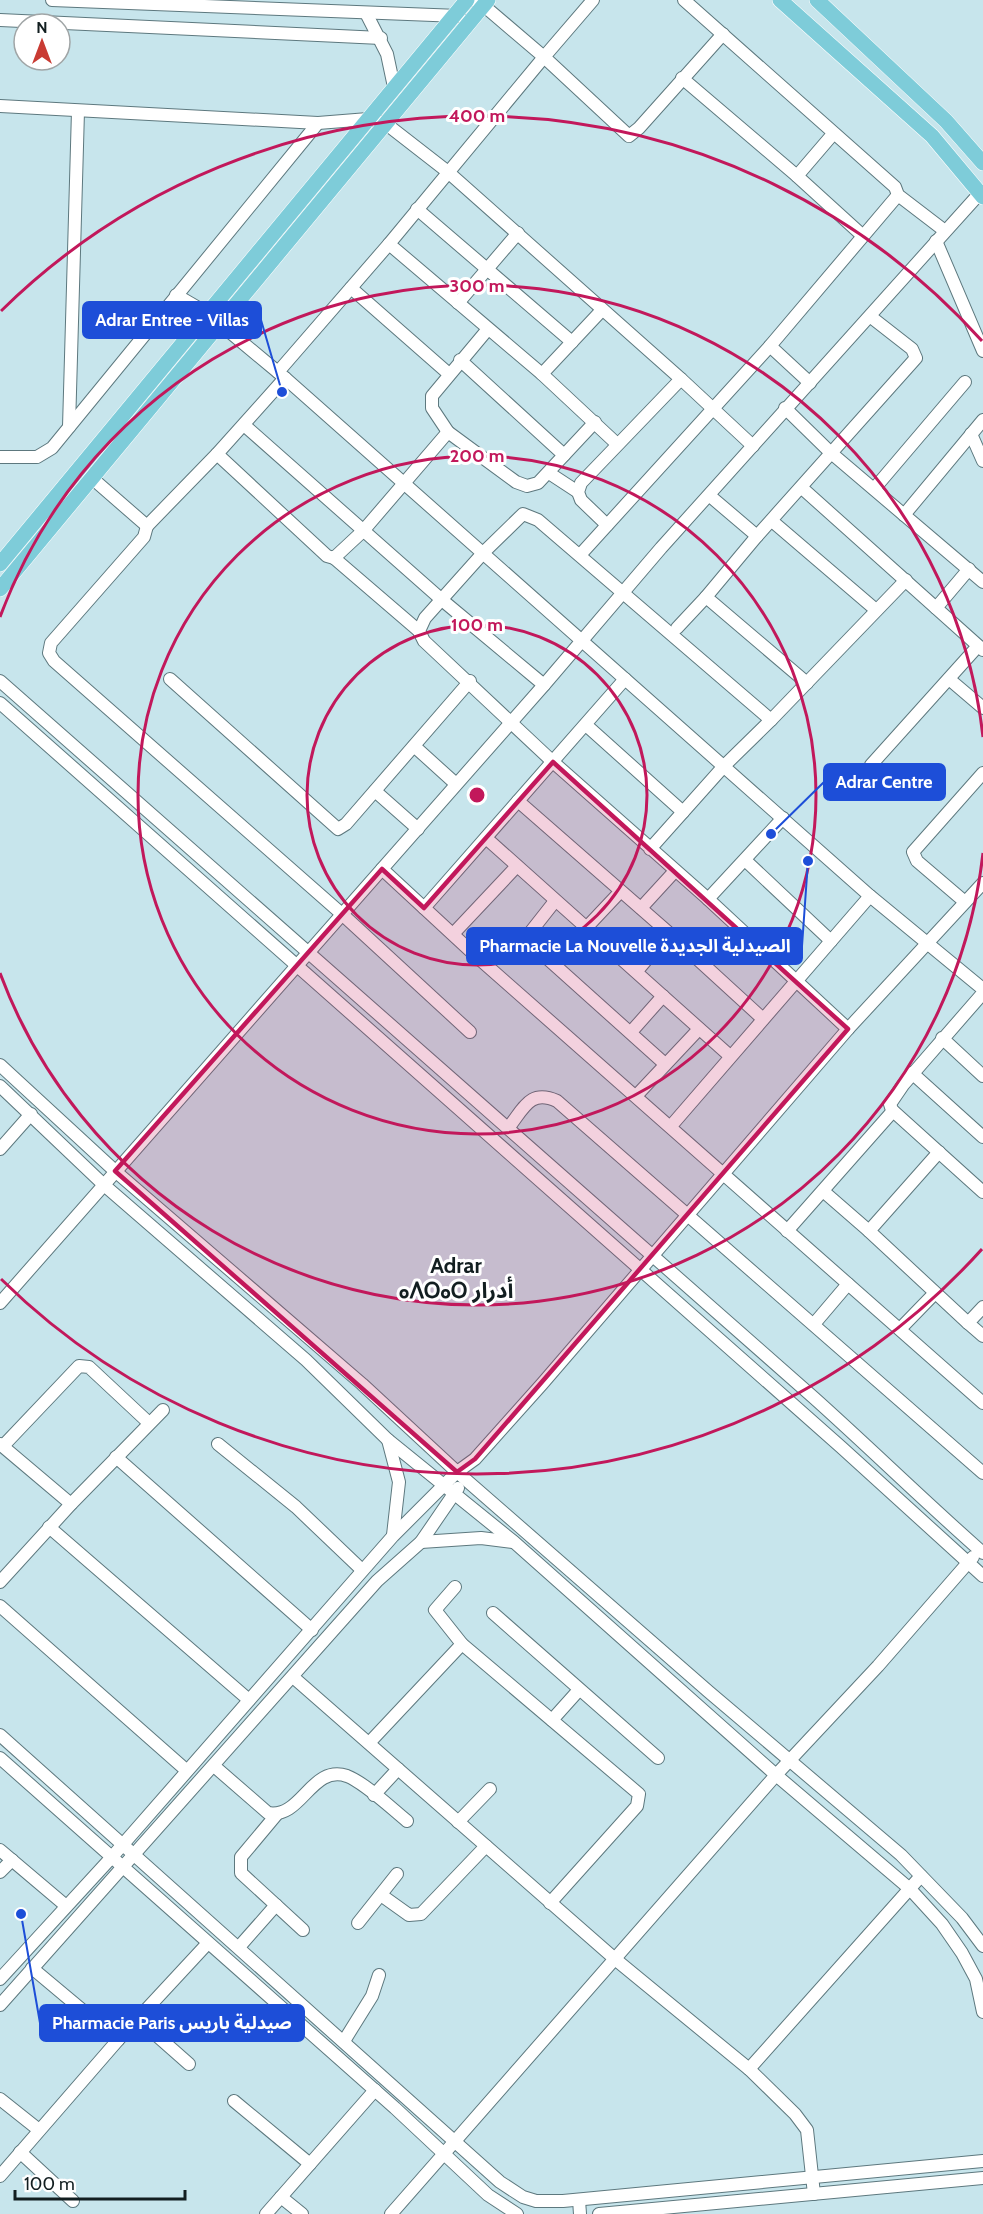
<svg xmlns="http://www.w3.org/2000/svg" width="983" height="2214" viewBox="0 0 983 2214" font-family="Cabin,'Noto Sans Arabic','Noto Sans Tifinagh',sans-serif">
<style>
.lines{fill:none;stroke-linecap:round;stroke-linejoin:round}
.minor-casing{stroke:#5d787e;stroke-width:14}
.major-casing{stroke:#fff;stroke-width:16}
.minor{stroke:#fff;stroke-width:12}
.major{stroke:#7eccd9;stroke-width:15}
.marked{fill:#c2185b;fill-opacity:0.2;stroke:#c2185b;stroke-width:4.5;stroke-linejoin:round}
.ring{fill:none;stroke:#c2185b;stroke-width:3}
.labels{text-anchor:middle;stroke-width:6;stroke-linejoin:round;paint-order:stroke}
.district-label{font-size:22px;font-weight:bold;fill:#121e20;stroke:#fff}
.centre{fill:#c2185b;stroke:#fff;stroke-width:3}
.ring-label{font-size:18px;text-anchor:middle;font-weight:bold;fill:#c2185b;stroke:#fff;stroke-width:6;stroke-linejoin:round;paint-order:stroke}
.leader{fill:none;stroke:#1d4ed8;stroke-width:2}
.callout-dot{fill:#1d4ed8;stroke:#fff;stroke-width:2}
.callout{fill:#1d4ed8;stroke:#1d4ed8;stroke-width:2}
.callout-label{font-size:18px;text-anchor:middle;font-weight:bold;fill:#fff}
</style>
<rect width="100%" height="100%" fill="#c7e5ec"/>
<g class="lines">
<defs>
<g id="minor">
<path d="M52,0l407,16"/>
<path d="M473,0l10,5 61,52 -155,187 153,130 75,70"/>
<path d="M593,0l-49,57 85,79 10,-8 84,-94"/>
<path d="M684,0l211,187 3,8 47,36"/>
<path d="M366,13l21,41 7,33"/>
<path d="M0,20l381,18"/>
<path d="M682,78l115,98 66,60"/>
<path d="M0,106l318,17 50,-4 17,4 63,49 233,207 72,67"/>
<path d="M797,176l36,-42"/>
<path d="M417,209l155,133"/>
<path d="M936,241l47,110"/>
<path d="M351,288l98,86"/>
<path d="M176,295l31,18 78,65 585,518 113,93"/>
<path d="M458,303l60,-70"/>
<path d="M770,346l40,37"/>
<path d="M460,360l104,95"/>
<path d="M278,372l111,-128"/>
<path d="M542,374l60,-64"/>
<path d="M785,408l45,44 153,130"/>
<path d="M244,425l198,175 102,85"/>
<path d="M69,427l9,-316"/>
<path d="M448,432l-16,-24v-12l56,-67"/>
<path d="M971,434l12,27"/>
<path d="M217,454l110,102 7,2 29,-27 85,-99 68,50 11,4 11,-3 57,-61"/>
<path d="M0,457h37l15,-9 266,-325"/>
<path d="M85,472l62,54 70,-72 68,-76"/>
<path d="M549,473l29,19"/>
<path d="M802,488l181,162"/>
<path d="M874,489l91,-107"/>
<path d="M710,496l47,40"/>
<path d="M904,515l79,-95"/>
<path d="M772,521l104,89"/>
<path d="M607,525l-26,-25 -3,-8 3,-9 100,-104"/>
<path d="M147,526l-3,11 -93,106 -2,10 5,8 289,254 127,117"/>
<path d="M580,555l190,-209 128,-151"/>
<path d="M334,558l85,73"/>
<path d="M936,608l33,-39"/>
<path d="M677,628l29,-31"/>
<path d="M170,679l168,150 8,-5 124,-143"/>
<path d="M949,679l34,29"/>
<path d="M0,681c271,238 543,475 813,716 57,51 112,105 170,156"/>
<path d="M807,683l-101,-86 51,-61 159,-178 -4,-9 -41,-32"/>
<path d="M0,703l841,744 142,129"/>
<path d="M771,720l135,-140"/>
<path d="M586,725l97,87"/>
<path d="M414,746l42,38"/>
<path d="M871,765l107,-119"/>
<path d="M375,791l43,38"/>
<path d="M518,801l151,132 94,86"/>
<path d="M486,838l244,218"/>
<path d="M650,849l74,-83 47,-46 -233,-200 -15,-6 -39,38 -59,66 -6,13 5,10 129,121 155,137 140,130"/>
<path d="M745,860l86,81 39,-45"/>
<path d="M382,869l94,87 507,447"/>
<path d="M708,899l75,-81"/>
<path d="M555,901l-26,33v8l136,122"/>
<path d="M965,902l-48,-41 -4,-9 70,-79"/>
<path d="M424,908l201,-229"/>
<path d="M641,908l33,-36"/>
<path d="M587,927l33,-35"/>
<path d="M453,934l64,-68"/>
<path d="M637,971l32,-38"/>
<path d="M983,993l-80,92 -13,19 2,6 91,82"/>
<path d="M631,1032l32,-36"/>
<path d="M942,1038l41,38"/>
<path d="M0,1065l115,106 247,213 95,88 252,220 192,163 61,63 21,28"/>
<path d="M912,1073l71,64"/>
<path d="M0,1086l104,99 202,175 82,80 126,102 262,233 134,114 32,35 20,29 14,26 7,33"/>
<path d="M636,1096l63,-67"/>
<path d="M671,1126l160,-185"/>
<path d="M509,1127c15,-19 21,-38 48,-26l426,372"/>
<path d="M0,1149l31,-35"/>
<path d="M939,1152l-70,79 99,92"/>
<path d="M823,1191l46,40"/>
<path d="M787,1231l106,-120"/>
<path d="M0,1303l544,-618 117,-137 319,-355"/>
<path d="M983,1307l-15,16 15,13"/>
<path d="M814,1324l34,-40"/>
<path d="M900,1329l34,-35"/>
<path d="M388,1440l11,42 -6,53"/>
<path d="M0,1444l71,60"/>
<path d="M218,1444l78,63 66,63"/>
<path d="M3,1446l76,-80 10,1 60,56"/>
<path d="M116,1457l196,173"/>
<path d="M49,1527l200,173"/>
<path d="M421,1542l60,-4 32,4"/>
<path d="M0,1582l71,-78 92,-94"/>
<path d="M455,1587l-20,23 27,34 177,150 -2,12 -87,97"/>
<path d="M0,1606l186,164"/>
<path d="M493,1613l165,145"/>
<path d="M293,1677l322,282 134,110 46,45 12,16 7,64"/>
<path d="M552,1720l26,-29"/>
<path d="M0,1735l500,447 23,15 13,4h27l420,-40"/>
<path d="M369,1743l93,-99"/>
<path d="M0,1758l395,350 93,87 29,19"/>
<path d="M214,1766l54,47c34,6 43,-49 79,-37 18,7 44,32 60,45"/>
<path d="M374,1795l24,-26"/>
<path d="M277,1814l-36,43v16l62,57"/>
<path d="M458,1822l32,-33"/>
<path d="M0,1850l65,55"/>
<path d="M0,1872l12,-12"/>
<path d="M381,1895l28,20 12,-1 65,-68"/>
<path d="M358,1923l39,-49"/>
<path d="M239,1947l37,-42"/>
<path d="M32,1968l86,72"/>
<path d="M0,1979l111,-121 282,-322 64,-64 18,-13 67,-75 306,-355 135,-146"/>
<path d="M0,2005l377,-424 44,-39 37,-54"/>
<path d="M138,2019l51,45"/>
<path d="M344,2041l28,-45 7,-21"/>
<path d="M749,2069l172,-193"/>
<path d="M0,2099l39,31"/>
<path d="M234,2101l76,63"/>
<path d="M20,2152l53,49"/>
<path d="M0,2176l118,-136 90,-97"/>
<path d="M281,2197l21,17"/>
<path d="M579,2200l1,14"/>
<path d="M266,2214l109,-124"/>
<path d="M391,2214l385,-439 102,-109 95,-109"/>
<path d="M599,2214l384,-36"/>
</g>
<g id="major">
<path d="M780,0l152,136 51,61"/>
<path d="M817,0l129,121 37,42"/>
<path d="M0,564l467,-564"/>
<path d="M0,589l488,-589"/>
</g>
</defs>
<!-- minor casing -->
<use href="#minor" class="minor-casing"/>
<!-- major casing -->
<use href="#major" class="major-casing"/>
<!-- minor -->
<use href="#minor" class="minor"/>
<!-- major -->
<use href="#major" class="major"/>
</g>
<!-- marked area -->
<path class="marked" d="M553,762l295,267 -373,430 -18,13 -342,-301 267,-302 42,39z"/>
<!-- distance rings -->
<g class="ring">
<circle cx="477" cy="795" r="170"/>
<circle cx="477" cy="795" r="339"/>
<path d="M983 853A509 509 0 0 1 0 973M0 617A509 509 0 0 1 983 737"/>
<path d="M982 1249A679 679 0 0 1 1 1279M1 311A679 679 0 0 1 982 341"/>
</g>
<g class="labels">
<!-- district labels -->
<g class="district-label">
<text x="456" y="1273">Adrar<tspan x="456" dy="25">ⴰⴷⵔⴰⵔ أدرار</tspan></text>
</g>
</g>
<circle cx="477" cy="795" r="9" class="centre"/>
<g class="ring-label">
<text x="477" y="122">400 m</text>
<text x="477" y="292">300 m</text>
<text x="477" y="462">200 m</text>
<text x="477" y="631">100 m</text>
</g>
<!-- callouts -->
<path class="leader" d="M282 392L261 320M771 834L824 782M808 861L802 946M21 1914L40 2023"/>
<g class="callout-dot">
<circle cx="282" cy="392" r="6"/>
<circle cx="771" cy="834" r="6"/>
<circle cx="808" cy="861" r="6"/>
<circle cx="21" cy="1914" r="6"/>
</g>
<g class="callout">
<rect x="83" y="302" width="178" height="36" rx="6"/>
<rect x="824" y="764" width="121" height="36" rx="6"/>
<rect x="467" y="928" width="335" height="36" rx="6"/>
<rect x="40" y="2005" width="264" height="36" rx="6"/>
</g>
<g class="callout-label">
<text x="172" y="326">Adrar Entree - Villas</text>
<text x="884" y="788">Adrar Centre</text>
<text x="635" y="952">Pharmacie La Nouvelle الصيدلية الجديدة</text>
<text x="172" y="2029">Pharmacie Paris صيدلية باريس</text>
</g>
<!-- north arrow -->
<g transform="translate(42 42)"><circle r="28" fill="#ffffff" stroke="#a0a5a6" stroke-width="1.5"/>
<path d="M0-4.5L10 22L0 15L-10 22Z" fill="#c93b33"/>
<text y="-9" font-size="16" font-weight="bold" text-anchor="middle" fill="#121e20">N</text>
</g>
<!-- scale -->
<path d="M15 2190v9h170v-9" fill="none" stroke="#121e20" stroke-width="3"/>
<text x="24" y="2190" font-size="18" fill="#121e20" stroke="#ffffff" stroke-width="4.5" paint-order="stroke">100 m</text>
</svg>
